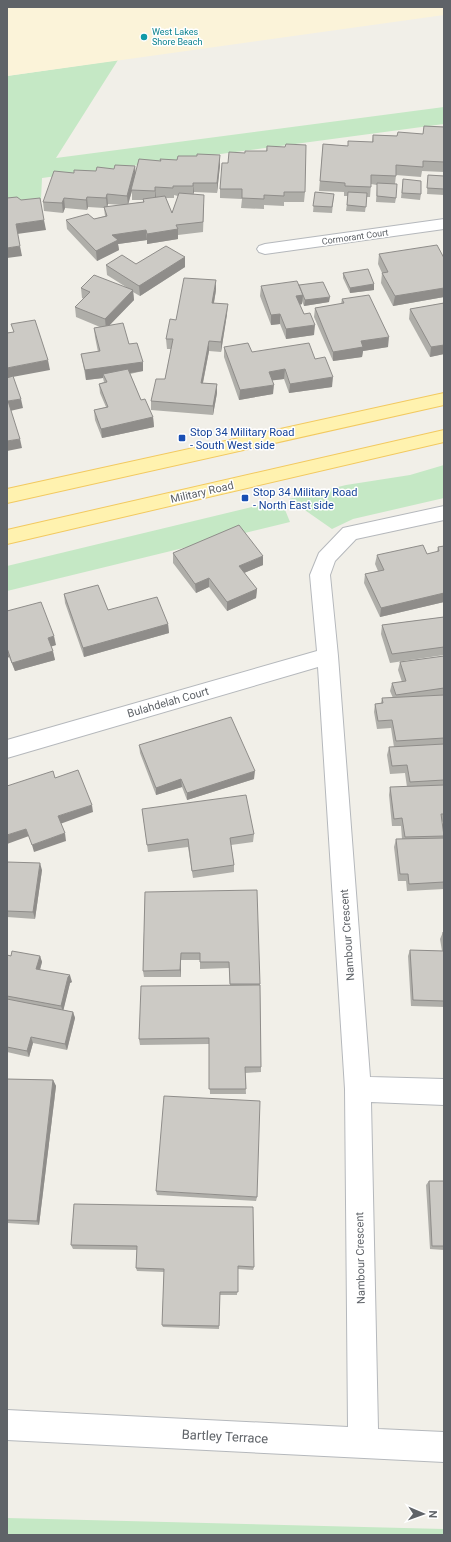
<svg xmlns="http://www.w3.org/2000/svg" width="451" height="1542" viewBox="0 0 451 1542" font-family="Roboto,sans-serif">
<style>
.green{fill:#c5e8c5}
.sand{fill:#fbf3d9}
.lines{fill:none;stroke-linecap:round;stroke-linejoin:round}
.minor-casing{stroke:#b5b8bc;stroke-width:2}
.major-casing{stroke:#f2c960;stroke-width:2}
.minor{fill:#fff;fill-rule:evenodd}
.major{fill:#fff2af;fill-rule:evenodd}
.wall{fill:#afaea9;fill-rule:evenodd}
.shaded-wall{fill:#8f8d8a}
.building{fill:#cccac5;stroke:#8f8d8a}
.culture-dot{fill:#0f9aa8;stroke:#fff;stroke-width:1.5}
.transit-dot{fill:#1a4fb4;stroke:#fff;stroke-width:1.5}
.labels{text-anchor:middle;stroke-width:3;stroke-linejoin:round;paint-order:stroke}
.far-culture-label{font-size:9px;fill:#0d838f;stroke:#fff;text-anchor:start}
.far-street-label{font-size:9px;fill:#5f6368;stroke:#fff}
.transit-label{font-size:11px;fill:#164399;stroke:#fff;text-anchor:start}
.street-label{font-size:11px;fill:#5f6368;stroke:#fff}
.near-street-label{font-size:13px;fill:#5f6368;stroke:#fff}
</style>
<rect width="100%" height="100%" fill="#f1efe8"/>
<!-- green -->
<g class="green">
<path d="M118,60l-62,98 388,-51v17l-402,54 -1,22 -34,4v-128z"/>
<path d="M444,465v33l-91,21 -21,10 -43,-30 57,-14 64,-10z"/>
<path d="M281,500l9,22 -283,69v-25z"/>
<path d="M7,1518l437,11v6h-437z"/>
</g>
<!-- sand -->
<path class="sand" d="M7,7h437v8l-437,61z"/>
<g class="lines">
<defs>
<g id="minor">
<path d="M444,219v10l-179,25 -6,-2 -2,-3 2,-3 6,-2z"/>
<path d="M444,506v14l-88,19 -21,22 -5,14 8,81 32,421 74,2v26l-73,-3 7,327 66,3v30l-437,-22v-30l341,17 -3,-338 -27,-422 -311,91v-18l310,-89 -7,-76 9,-22 24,-25z"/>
</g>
<g id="major">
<path d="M444,393v12l-437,98v-14z"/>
<path d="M444,430v12l-437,102v-14z"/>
</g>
</defs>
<!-- minor casing -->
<use href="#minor" class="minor-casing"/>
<!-- major casing -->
<use href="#major" class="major-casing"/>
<!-- minor -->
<use href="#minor" class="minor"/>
<!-- major -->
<use href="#major" class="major"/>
</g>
<!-- wall -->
<g class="wall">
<path d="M424,126l20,1v45l-22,-1 -1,6 -25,-2 -1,9 1,14 -1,5 -19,-1 1,-17 -6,-1 -1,13h-3l-2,15 -19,-1 2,-15h-4v-4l-25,-1 4,-47 25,2 24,-4 1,-7 24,1 26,-2z"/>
<path d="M267,146l38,46 -1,10h-20v4l-20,-1v4l-23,-1 1,-9 -22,-1v-9l8,-26 17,-10 21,-2z"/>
<path d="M160,159l60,6 -3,28 -23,-1 -1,2 11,11 -1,27 -25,3v4l-31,5v-4l-29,4 1,6 -22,11 -30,-32 -1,-9 28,-1 11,-3 -1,-8 -16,-1 -1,3 -22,-2 -2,5 -19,-2 -1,-9 31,-29 22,-2 39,2 25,-12zM132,191v9h11v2l-15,2zM174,195l4,1 -6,17 -6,-15h8zM108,204l15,1 -16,2z"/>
<path d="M428,175l16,1v19l-17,-1z"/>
<path d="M403,179l18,15 -1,6 -19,-2z"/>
<path d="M315,192l19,2 -2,19 -19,-1z"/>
<path d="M379,254l65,4v39l-51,9 -12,-23 1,-10 -4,-9z"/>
<path d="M185,257v10l-45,29 -7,-4 1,8 -25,25 20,19 14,27 -13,3 11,26 12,17 1,10 -52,11 -7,-18 -1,-10 12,-3 -6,-14 -1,-9 5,-2 -1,-4 -17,2 -3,-16 -2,-10 17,-2 -3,-15 -1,-9 6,-1 -24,-10 -1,-10 9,-8 -2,-1 -1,-10 45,-1 -19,-12 -1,-10 30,-1z"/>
<path d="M343,273l31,11v6l-24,3 -7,-15z"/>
<path d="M299,285l30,17 -25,4 -2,-5v3l-2,1 4,9 10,21 -28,4 -6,-15 -9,1 -11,-29 1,-10z"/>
<path d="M216,290l-2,13 13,11 -6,38 -12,-1 -6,32 14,1v9l-4,22 -62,-5v-9l14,-22 6,-30h-4l-1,-10 10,-19z"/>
<path d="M342,299l46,48 -25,4 -1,6 -29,4 -19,-44 1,-9 26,-4z"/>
<path d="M444,303v51l-14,3 -21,-38 1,-10z"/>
<path d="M224,347l28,5 63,7 17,28 -43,6 -5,-14 -12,1 1,14 -34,6 -15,-43z"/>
<path d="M444,546v56l-64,15 -16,-34 1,-9 13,-3 -3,-7 2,-9 50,-1 10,-2 1,-5z"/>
<path d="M173,553l90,12 -19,8 13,16 -1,9 -29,13 -18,-24 -13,6 -23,-30z"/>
<path d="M64,594l44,16 60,14 1,9 -85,24 -19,-54z"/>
<path d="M7,611l49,34 -5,1 4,14 -40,11 -6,-14 -2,1z"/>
<path d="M444,617v38l-54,8 -9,-29 1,-9z"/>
<path d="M444,656v165l-2,1 2,13v54l-37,2 -1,-10h-8l-4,-34 2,-8h6l-1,-13h-9l-3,-31 1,-8h17l-2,-14 -15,1 -3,-19 2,-8h5l-3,-19 -14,1 -3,-17 1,-8 6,-1 1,-5h11l-3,-7 2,-8 10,-1 -4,-12 2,-8z"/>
<path d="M139,745l115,34 -67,21 -5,-13 -26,8 -16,-42z"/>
<path d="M142,809l112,25 -1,8 -22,3 3,20v7l-41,6 -5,-31 -40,5z"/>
<path d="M7,862l35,8 -7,49 -28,-2z"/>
<path d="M145,892l115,92v6l1,77v5l-16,1 1,21h-36l-1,-50 -69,1 -1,-6 91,-53 -1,-18 -29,1v-9h-19v17h-37l-1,-6z"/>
<path d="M443,932h1v75l-33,-1 -3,-50 2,-6 32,1 -2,-12z"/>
<path d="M7,955l4,1h29l2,6 -2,8 32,12 -2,1 -7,27 10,2 2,6 -8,32 -34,-7 -4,14 -22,-5z"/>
<path d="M7,1079l46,1 3,6 -17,139 -32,-2z"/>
<path d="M429,1181h15v69l-14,-1 -4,-64z"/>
<path d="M156,1191l101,6 -1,4 -99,-6z"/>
<path d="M74,1204l180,63 -1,3 -15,-1 -1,26h-17l-1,34 -56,-2 -1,-2 2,-53 -27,-1 -1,-3 1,-18 -64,-1 -2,-4z"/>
</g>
<!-- shaded-wall -->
<g class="shaded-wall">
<path d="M220,155v10l-3,28v-10z"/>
<path d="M135,166l1,10 -8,29 -1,-9z"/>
<path d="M193,183l1,9 -1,4z"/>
<path d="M155,187l1,10 -1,4z"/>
<path d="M107,194l1,10 -1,4 -1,-10z"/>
<path d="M87,197l1,10 -1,3 -1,-10z"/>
<path d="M64,198l1,10 -2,5 -1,-10z"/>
<path d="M44,220l2,10 -29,4 -1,-10z"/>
<path d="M178,229v10l-31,5v-10z"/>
<path d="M146,230l1,10 -29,4 1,6 -22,11 -1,-10 16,-16z"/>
<path d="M20,246l2,10 -15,2v-10z"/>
<path d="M185,257v10l-45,29 -1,-10z"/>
<path d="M216,280v10l-4,23v-10z"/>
<path d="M374,284v6l-24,3v-5z"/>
<path d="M444,288v9l-51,9 2,-10z"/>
<path d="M133,290l1,10 -28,29 -1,-10z"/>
<path d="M303,295l-1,9 -6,1v-9z"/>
<path d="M330,297l-1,5 -25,4 1,-6z"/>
<path d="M228,304l-1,10 -6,38v-10z"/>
<path d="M280,314v10l-9,1v-10z"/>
<path d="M315,325l-1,10 -28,4v-10z"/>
<path d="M389,337l-1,10 -25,4 -1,6 -29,4v-9l28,-11z"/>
<path d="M209,341v10l-8,41v-9z"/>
<path d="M444,345v9l-14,3 1,-10z"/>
<path d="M48,360l2,10 -43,8v-10z"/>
<path d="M143,362v9l-38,6 -2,-3v4l-17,2 -1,-10z"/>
<path d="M285,369l-1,10 -16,2 1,-9z"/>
<path d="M333,377l-1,10 -43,6 1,-9z"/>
<path d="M217,384v9l-4,22v-9z"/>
<path d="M274,385l-1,9 -34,6 1,-10z"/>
<path d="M21,399l2,9 -13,3 -2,-10z"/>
<path d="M153,417l1,10 -52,11 -1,-9z"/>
<path d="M20,439l2,9 -15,3v-10z"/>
<path d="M263,556v9l-24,10v-9z"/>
<path d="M209,578v9l-13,6 -1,-9z"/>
<path d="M257,589l-1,9 -29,13v-9z"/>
<path d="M444,593v9l-64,15 1,-9z"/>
<path d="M168,624l1,9 -85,24 -1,-9z"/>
<path d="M54,636l2,9 -6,2 -2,-9z"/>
<path d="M7,648l2,9 -2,1z"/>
<path d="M53,651l2,9 -40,11 -3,-8z"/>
<path d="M255,771l-1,8 -67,21v-7z"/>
<path d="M181,779l1,8 -26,8v-7z"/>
<path d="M92,805l1,7 -33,12 -2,-8z"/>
<path d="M26,829l3,7 -22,8v-9z"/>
<path d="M65,833l1,8 -32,11 -2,-7z"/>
<path d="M40,863l2,7 -7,49 -2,-7z"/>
<path d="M181,953v24l-1,-7z"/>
<path d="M40,956l2,6 -4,14 -2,-7z"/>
<path d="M70,975l2,7 -2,1 -7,29 -2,-6 7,-29z"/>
<path d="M73,1012l2,6 -8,32 -2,-6z"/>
<path d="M31,1037l2,6 -4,14 -2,-6z"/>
<path d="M53,1080l3,6 -17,139 -2,-4z"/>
</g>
<!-- building -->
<g class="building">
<path d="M424,126l20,1v35l-21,-1v6l-27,-2v11l-25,-1v12l-26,-1v-3l-25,-2 3,-37 25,2v-5l25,1v-7l24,1 1,-4 25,2z"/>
<path d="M286,144l20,1 -1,47h-21v4l-20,-1v4l-22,-1v-9h-22l2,-26h6l1,-11 16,1v-2h22v-5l18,1z"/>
<path d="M197,154l23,1 -3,28h-24v3h-20v2l-18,-1v4l-24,-1 8,-31 22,2 -1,-2 17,1 1,-4h19z"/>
<path d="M115,165l20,1 -8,30 -20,-2 -1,4 -19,-1 -1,3 -22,-2 -2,5 -19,-1 11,-31 20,2v-3l22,1 1,-4 17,2z"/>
<path d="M428,175l16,1v13l-17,-1z"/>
<path d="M403,179l18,2v13l-19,-1z"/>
<path d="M377,183l20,1 -1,14 -19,-2z"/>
<path d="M315,192l19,2 -2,13 -19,-1z"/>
<path d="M348,192l19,1 -1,14 -19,-2z"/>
<path d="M179,193l25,2 -1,27 -27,3 2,4 -31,5 -1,-4 -34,5 6,5 -22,11 -30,-31 22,-6 6,5 13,-3 -3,-9 40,-5 -1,-3 22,-3 7,17z"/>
<path d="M17,197l4,3 19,-2 4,22 -28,4 4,22 -13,2v-50z"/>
<path d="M437,245l7,13v30l-49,8 -13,-23 6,-1 -9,-18z"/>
<path d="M166,246l19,11 -46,29 -33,-21 16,-10 14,9z"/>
<path d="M368,269l6,15 -24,4 -7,-15z"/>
<path d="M94,275l39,15 -28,29 -30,-12 15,-15 -9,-4z"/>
<path d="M184,278l32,2 -4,23 16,1 -7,38 -12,-1 -8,42 16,1 -4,22 -62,-5 5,-22h9l8,-40h-7l4,-20 6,1z"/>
<path d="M297,281l6,14 -7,1 8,18 6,-1 5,12 -29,4 -6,-15 -9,1 -10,-29z"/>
<path d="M323,282l7,15 -25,3 -6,-15z"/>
<path d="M369,295l20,42 -28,4 2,6 -30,5 -18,-44 29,-5 -2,-4z"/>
<path d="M444,303v42l-13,2 -21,-38z"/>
<path d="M35,320l13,40 -41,8v-35l7,-1 -3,-8z"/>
<path d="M123,323l6,21 8,-1 6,19 -58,8 -4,-16 19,-3 -6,-23z"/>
<path d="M248,343l4,9 57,-9 6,16 10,-2 8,20 -43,7 -5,-15 -16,3 5,13 -34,5 -16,-43z"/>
<path d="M128,369l13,31 4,-1 8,18 -52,12 -7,-19 14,-3 -9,-23 8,-2 -4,-8z"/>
<path d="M13,376l8,23 -13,2 12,38 -13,2v-63z"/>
<path d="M239,525l24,31 -24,10 18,23 -30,13 -18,-24 -14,6 -22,-31z"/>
<path d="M423,545l4,9 12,-3 -1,-4 6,-1v47l-63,15 -16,-34 19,-4 -7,-15z"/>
<path d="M98,585l10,25 49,-13 11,27 -85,24 -19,-54z"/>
<path d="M41,602l13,34 -6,2 5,13 -41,12 -5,-15v-37z"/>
<path d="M444,617v30l-52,7 -10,-29z"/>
<path d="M444,656v32l-48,7 -4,-12 14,-2 -6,-19z"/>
<path d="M444,695v43l-48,3 -4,-21 -14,1 -3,-17 8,-1 -1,-5z"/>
<path d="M231,717l24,54 -68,22 -6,-14 -25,9 -17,-43z"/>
<path d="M444,744v36l-34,2 -3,-17 -15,1 -3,-19z"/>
<path d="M78,770l14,35 -34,11 7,17 -33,12 -6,-16 -19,6v-49l46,-15 2,7z"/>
<path d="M444,785v29h-3l3,22 -39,1 -3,-19 -8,1 -4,-32z"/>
<path d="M246,795l8,39 -24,4 4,27 -42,6 -4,-32 -41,6 -5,-36z"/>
<path d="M444,838v44l-35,2 -1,-10h-8l-4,-35z"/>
<path d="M7,862l33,1 -7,49 -26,-1z"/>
<path d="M257,890l3,94h-30l-1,-22h-29v-9h-19l-1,17 -37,1 2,-79z"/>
<path d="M443,932h1v11z"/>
<path d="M410,950l34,1v50l-31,-1z"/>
<path d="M12,951l28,5 -4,13 34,6 -2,2 -7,29 -54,-10v-41l4,1z"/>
<path d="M260,985l1,82h-16l1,22h-37v-51l-70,1 2,-53z"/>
<path d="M7,999l66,13 -8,32 -34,-7 -4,14 -20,-4z"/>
<path d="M7,1079l46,1 -16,141 -30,-1z"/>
<path d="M164,1096l96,5 -3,96 -101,-6z"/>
<path d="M429,1181h15v65h-12z"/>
<path d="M74,1204l179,3 1,60 -16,-1v26h-18l-1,34 -57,-1 2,-56 -28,-1 1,-22 -66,-1z"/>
</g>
<!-- markers -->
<circle class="culture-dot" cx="144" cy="37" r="4"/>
<g class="transit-dot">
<rect x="178" y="434" width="8" height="8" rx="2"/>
<rect x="241" y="494" width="8" height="8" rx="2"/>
</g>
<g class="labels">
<!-- far-culture labels -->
<g class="far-culture-label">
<text x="152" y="35">West Lakes<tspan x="152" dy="10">Shore Beach</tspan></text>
</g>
<!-- far-street labels -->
<g class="far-street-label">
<text transform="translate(355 237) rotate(-8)" y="3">Cormorant Court</text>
</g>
<!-- transit labels -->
<g class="transit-label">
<text x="190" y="436">Stop 34 Military Road<tspan x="190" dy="13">- South West side</tspan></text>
<text x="253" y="496">Stop 34 Military Road<tspan x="253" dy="13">- North East side</tspan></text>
</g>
<!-- street labels -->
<g class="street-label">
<text transform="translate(202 492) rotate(-13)" y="4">Military Road</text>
<text transform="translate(168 702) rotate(-16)" y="4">Bulahdelah Court</text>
<text transform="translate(347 935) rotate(-94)" y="4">Nambour Crescent</text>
<text transform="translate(360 1258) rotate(-91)" y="4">Nambour Crescent</text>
</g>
<!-- near-street labels -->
<g class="near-street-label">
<text transform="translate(225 1436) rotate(3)" y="5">Bartley Terrace</text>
</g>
</g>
<!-- border -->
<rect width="451" height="1542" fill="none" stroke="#5f6368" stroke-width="16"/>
<!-- north arrow -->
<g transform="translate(423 1514) rotate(92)" stroke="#ffffff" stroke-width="3" paint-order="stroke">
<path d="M0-3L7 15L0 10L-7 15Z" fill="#5f6368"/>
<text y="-6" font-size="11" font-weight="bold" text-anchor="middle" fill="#5f6368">N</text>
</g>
</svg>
